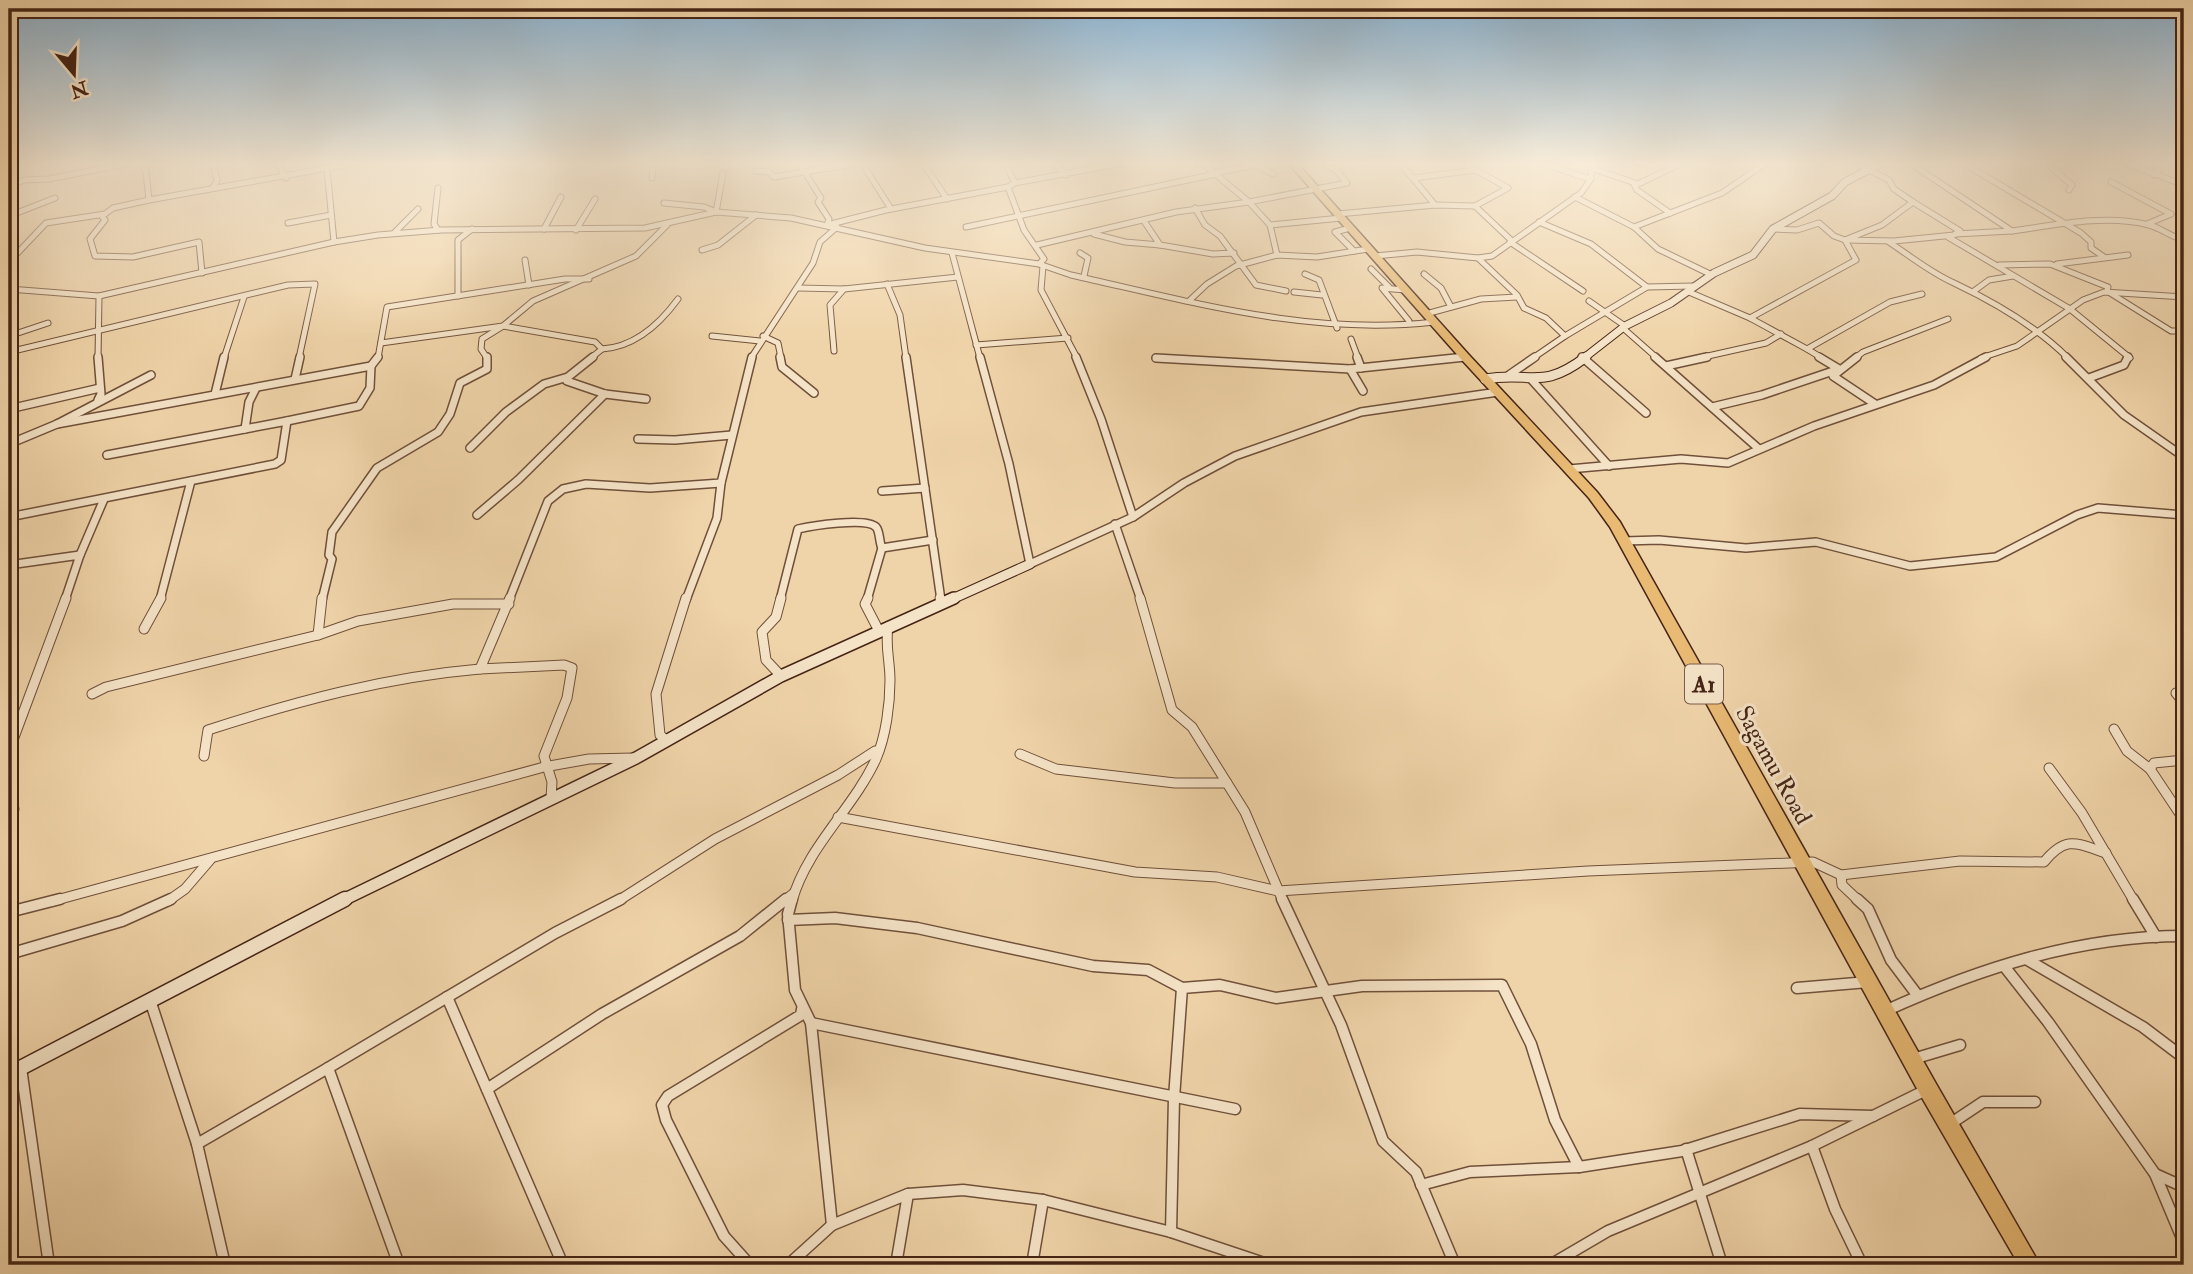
<svg xmlns="http://www.w3.org/2000/svg" width="2193" height="1274" viewBox="0 0 2193 1274" font-family="'IM FELL Double Pica',serif">
<style>
.lines{fill:none;stroke-linecap:round;stroke-linejoin:round}
.street-far3-casing{stroke:#70503a;stroke-width:7}
.street-far2-casing{stroke:#70503a;stroke-width:10}
.street-far1-casing{stroke:#70503a;stroke-width:11}
.street-casing{stroke:#70503a;stroke-width:13}
.secondary-far3-casing{stroke:#452415;stroke-width:9}
.secondary-far2-casing{stroke:#452415;stroke-width:11}
.secondary-far1-casing{stroke:#452415;stroke-width:14}
.secondary-casing{stroke:#452415;stroke-width:17}
.highway-casing{stroke:#452415;stroke-width:3}
.street-far3{stroke:#f5e3c7;stroke-width:5}
.street-far2{stroke:#f5e3c7;stroke-width:7}
.street-far1{stroke:#f5e3c7;stroke-width:9}
.street{stroke:#f5e3c7;stroke-width:10}
.secondary-far3{stroke:#f5e3c7;stroke-width:7}
.secondary-far2{stroke:#f5e3c7;stroke-width:9}
.secondary-far1{stroke:#f5e3c7;stroke-width:11}
.secondary{stroke:#f5e3c7;stroke-width:14}
.highway{fill:#e8ba74;fill-rule:evenodd}
.labels{text-anchor:middle;stroke-width:6;stroke-linejoin:round;paint-order:stroke}
.shield{fill:#f5e3c7;stroke:#7a5d4a;stroke-width:2}
.shield-label{font-size:23px;font-weight:bold;fill:#452415}
.street-label{font-size:24px;fill:#452415;stroke:#f5e3c7}
</style>
<rect width="100%" height="100%" fill="#f0d4a9"/>
<filter id="stains"><feTurbulence type="fractalNoise" baseFrequency=".00286" numOctaves="4"/><feColorMatrix values="0 0 0 0 .2 0 0 0 0 .09 0 0 0 0 .02 0 0 0 .5 -.17"/></filter>
<radialGradient id="worn" r=".72"><stop offset=".6" stop-color="#630" stop-opacity="0"/><stop offset="1" stop-color="#630" stop-opacity=".3"/></radialGradient>
<g class="lines">
<defs>
<g id="street-far3">
<path d="M145,163l4,37 207,-37"/>
<path d="M213,163l4,17 -4,8"/>
<path d="M277,163l9,15"/>
<path d="M799,163l22,35 -3,4 11,17 -2,6 59,-15 122,-23"/>
<path d="M862,163l29,46"/>
<path d="M923,163l24,36"/>
<path d="M1005,163l10,20"/>
<path d="M1055,163l11,12"/>
<path d="M1400,163l35,42"/>
<path d="M1463,163l45,25 -33,18"/>
<path d="M1541,163l49,16"/>
<path d="M1855,163l34,17 5,9 19,13"/>
<path d="M1910,163l102,68 -57,3"/>
<path d="M1963,163l118,70 10,9v6l13,9"/>
<path d="M2046,163l26,22 -3,5"/>
<path d="M2126,163l58,22"/>
<path d="M1294,165l15,-2"/>
<path d="M327,169l7,73"/>
<path d="M1594,169l44,15 44,-21"/>
<path d="M756,171l13,1 5,5 85,-14"/>
<path d="M1214,173l42,-8 17,9"/>
<path d="M2154,175l9,-12"/>
<path d="M652,178l1,-15"/>
<path d="M1414,178l61,-8"/>
<path d="M2111,182l60,32 -24,10"/>
<path d="M1634,184l3,6 33,23"/>
<path d="M9,186l15,-6 25,-1 82,-16"/>
<path d="M438,188l-4,36 4,6"/>
<path d="M1575,197l59,30 24,22 54,26"/>
<path d="M1913,202l47,29 -6,4 -60,6 -49,-1 37,-15z"/>
<path d="M664,203l40,4 12,5"/>
<path d="M1195,208l10,17 15,11 36,49 30,6"/>
<path d="M716,212l7,-39"/>
<path d="M1338,214l97,-9 40,1 36,34"/>
<path d="M101,215l4,5 -15,19 5,17 38,1 66,-15 3,31"/>
<path d="M9,216l46,-18"/>
<path d="M1144,221l16,24 53,9 21,-1"/>
<path d="M1539,222l52,22 56,43 46,-1"/>
<path d="M288,223l43,-8"/>
<path d="M1270,225l71,-7"/>
<path d="M966,227l250,-53"/>
<path d="M1634,227l88,-34 44,-30"/>
<path d="M1350,228l-15,4 19,19"/>
<path d="M544,229l17,-32"/>
<path d="M1773,229l24,1 22,-7 15,13 11,4"/>
<path d="M576,230l19,-31"/>
<path d="M2012,231c43,-6 94,-17 137,-6 12,3 22,12 35,15"/>
<path d="M394,233l24,-24"/>
<path d="M1094,234l31,8 35,3"/>
<path d="M1948,237l122,72 60,49"/>
<path d="M1510,242l73,49"/>
<path d="M1889,242c21,14 42,31 65,41 40,19 83,44 114,75"/>
<path d="M1037,245l139,-33 73,-10 -47,-39"/>
<path d="M702,250l16,-5 38,-30"/>
<path d="M952,253l28,105"/>
<path d="M1080,253l8,5 -4,18"/>
<path d="M1277,255l-7,-30 -21,-23 98,-19 -12,-14 -11,-6"/>
<path d="M1375,256l42,-4 61,6 39,37 7,13 22,10 19,18 -32,22"/>
<path d="M1478,258l14,-2 89,-63 10,-14v-16"/>
<path d="M525,260l4,25"/>
<path d="M9,262l37,-39 59,-9 8,-6 36,-8"/>
<path d="M1039,264l32,11c122,27 238,61 363,47"/>
<path d="M2057,264l71,-9"/>
<path d="M1999,265l51,-1 58,23 -1,4 64,40h13"/>
<path d="M1043,266l-2,24 36,68"/>
<path d="M1371,269l18,18"/>
<path d="M1305,274l14,6 18,48"/>
<path d="M1424,274l17,14 10,19"/>
<path d="M887,284l13,31 6,43"/>
<path d="M798,288l46,1 114,-12"/>
<path d="M9,289l90,7 235,-54 44,-7 63,-5 204,-2 71,-16 75,6 134,30 114,16 5,-5 -20,-29 -16,-43 7,-4 108,-20"/>
<path d="M1405,290l-23,-2 27,33"/>
<path d="M1974,291l15,-11 24,-4"/>
<path d="M1294,292l28,3"/>
<path d="M1689,292l61,26 106,-58 -11,-20"/>
<path d="M458,296v-56l14,-11"/>
<path d="M1190,300l17,-16 29,-18 41,-11 40,2 51,-8"/>
<path d="M1589,301l36,25"/>
<path d="M1426,314l55,-15 36,-2"/>
<path d="M1750,318l57,31 83,-47 32,-8"/>
<path d="M1623,328l34,30"/>
<path d="M9,336l39,-13"/>
<path d="M712,336l48,5"/>
<path d="M763,336l15,7 3,15"/>
<path d="M1565,336l82,-49"/>
<path d="M1351,339l7,19"/>
<path d="M381,343l122,-17 30,-25 103,-45 31,-31"/>
<path d="M976,345l92,-7"/>
<path d="M602,349c33,-2 57,-24 76,-50"/>
<path d="M1807,349l15,9"/>
<path d="M834,351l-4,-46 14,-16"/>
<path d="M9,352l279,-67 27,-1 -16,74"/>
<path d="M98,358l1,-62"/>
<path d="M224,358l20,-61"/>
<path d="M378,358l9,-51 178,-28h24"/>
<path d="M487,358l-6,-9 1,-10 21,-13 92,16 7,7 -11,9"/>
<path d="M751,358l62,-95 7,-21 17,-15"/>
<path d="M1156,358h6"/>
<path d="M1452,358l13,-1"/>
<path d="M1699,358l67,-15 15,-9"/>
<path d="M1855,358l8,-6 85,-33"/>
<path d="M1981,358l36,-12 66,-46 21,-8 80,5"/>
</g>
<g id="street-far2">
<path d="M780,357l2,10 32,26"/>
<path d="M906,357l35,243"/>
<path d="M980,357l29,107 21,100 103,-47 51,-34 51,-27 126,-44 137,-20"/>
<path d="M1076,357l25,62 32,98"/>
<path d="M1357,357l4,11"/>
<path d="M1582,357l64,56"/>
<path d="M1655,357l104,92"/>
<path d="M1857,357l-24,19 42,28"/>
<path d="M2066,357l58,58 60,42"/>
<path d="M1156,358l194,11 115,-12"/>
<path d="M1666,366l41,-9"/>
<path d="M1350,369l13,22"/>
<path d="M1509,375l26,-18"/>
<path d="M568,377l-1,4 38,13 41,5"/>
<path d="M1530,378l79,88"/>
<path d="M2089,378l35,-13 4,-8"/>
<path d="M295,379l5,-22"/>
<path d="M215,394l9,-37"/>
<path d="M98,400l3,-6 -3,-37"/>
<path d="M1712,407l50,-12 77,-26 -20,-12"/>
<path d="M9,409l91,-21"/>
<path d="M287,421l72,-15 11,-18 1,-22"/>
<path d="M57,424l314,-58 7,-9"/>
<path d="M245,429l4,-27 7,-14"/>
<path d="M638,439l37,1 57,-5"/>
<path d="M9,444l48,-20 94,-49"/>
<path d="M470,448l36,-36 38,-28 24,-7 25,-20"/>
<path d="M1569,469l112,-10 47,4 86,-37 120,-41 52,-28"/>
<path d="M882,491l43,-3"/>
<path d="M477,515l41,-35 87,-86"/>
<path d="M9,517l266,-53 6,-4 6,-39 -180,34"/>
<path d="M1115,524l26,76"/>
<path d="M1624,541l35,-1 87,8 70,-6 94,24 86,-9 81,-42 21,-7 86,7"/>
<path d="M80,555l24,-56"/>
<path d="M9,565l71,-10 -15,45"/>
<path d="M160,600l31,-119"/>
<path d="M322,600l10,-41 -3,-4 3,-23 45,-64 61,-36 12,-18 10,-31 27,-14v-12"/>
<path d="M509,600l39,-99 15,-12 23,-5 64,4 71,-5 31,-126"/>
<path d="M686,600l31,-82 4,-35"/>
<path d="M780,600l18,-71c13,-3 68,-12 78,-2 4,4 3,15 6,21l51,-8"/>
<path d="M867,600l15,-52"/>
</g>
<g id="street-far1">
<path d="M510,598l-30,71 84,-4 8,3 -5,30 -23,58 8,26 -1,16"/>
<path d="M781,598l-5,19 -14,15 4,28 15,16"/>
<path d="M868,598l-3,6 14,27"/>
<path d="M940,598l1,4"/>
<path d="M1140,598l32,112 20,17 53,85 38,89"/>
<path d="M144,629l17,-31"/>
<path d="M318,635l4,-37"/>
<path d="M2176,693l8,10"/>
<path d="M92,694l14,-7 212,-52 40,-14 95,-17h56"/>
<path d="M2114,729l13,22 23,18"/>
<path d="M667,741l-7,-6 -4,-41 30,-96"/>
<path d="M1020,754l36,15 119,14h52"/>
<path d="M204,756l4,-26c89,-29 178,-53 272,-61"/>
<path d="M2184,760l-30,3 -4,6 34,51"/>
<path d="M2049,768l33,45 52,88"/>
<path d="M9,777l4,-37 53,-142"/>
<path d="M9,793l5,16 -5,16"/>
<path d="M838,817l297,55 82,5 61,14 310,-20 225,-9 28,13 119,-14 84,1c22,-27 32,-19 62,-9"/>
<path d="M1841,875l1,10 17,16"/>
<path d="M53,901l491,-134 45,-8 44,-1"/>
<path d="M168,901l17,-12 25,-29"/>
<path d="M618,901l97,-62 123,-64 37,-24"/>
<path d="M784,901l10,-8"/>
<path d="M792,901c15,-54 61,-92 84,-142 10,-23 14,-55 14,-79 0,-19 -5,-34 -2,-53"/>
</g>
<g id="street">
<path d="M792,899l-4,15 7,76 16,33 21,202"/>
<path d="M1282,899l59,126 42,116 33,31 39,93"/>
<path d="M1857,899l11,10 23,51 27,36"/>
<path d="M2133,899l23,38"/>
<path d="M9,912l51,-13"/>
<path d="M788,920l47,-2 82,10 176,38 55,4 34,18"/>
<path d="M9,954l113,-33 49,-22"/>
<path d="M2026,959l117,68 41,31"/>
<path d="M2004,966l44,56 107,152 29,69"/>
<path d="M1797,988l71,-6"/>
<path d="M447,997l116,268"/>
<path d="M150,1000l47,144 131,-76 71,197"/>
<path d="M1885,1011c95,-43 194,-75 299,-75"/>
<path d="M811,1023l424,86"/>
<path d="M1913,1059l47,-14"/>
<path d="M21,1068l28,197"/>
<path d="M328,1068l227,-135 66,-34"/>
<path d="M487,1089l115,-75 138,-78 46,-37"/>
<path d="M1950,1124l33,-22h52"/>
<path d="M197,1144l28,121"/>
<path d="M1812,1146l23,63 27,56"/>
<path d="M1686,1149l36,116"/>
<path d="M2155,1174l29,13"/>
<path d="M1421,1185l49,-13 109,-5 103,-16 118,-37 73,2"/>
<path d="M908,1194l55,-4 80,10 128,32 99,33"/>
<path d="M1171,1232l3,-134 8,-110 38,-3 56,13 86,-12 140,-1 29,59 24,76 24,47"/>
<path d="M750,1265l-26,-29 -58,-116 -4,-15 6,-9 133,-81 1,-6"/>
<path d="M788,1265l44,-40 76,-31 -12,71"/>
<path d="M1032,1265l11,-65"/>
<path d="M1550,1265l58,-34 204,-85 116,-57"/>
</g>
<path id="secondary-far3" d="M1584,358l41,-32 46,-23 43,-30 39,-18 20,-26 59,-33 13,-14 37,-19"/>
<g id="secondary-far2">
<path d="M1485,379c48,-8 56,12 101,-22"/>
<path d="M950,600l80,-36"/>
</g>
<path id="secondary-far1" d="M341,901l295,-143 145,-82 173,-78"/>
<path id="secondary" d="M9,1074l336,-175"/>
<path id="highway" d="M1288,163h9l172,192 128,137 23,30 315,560 105,183h-21l-98,-169 -311,-569 -21,-29 -128,-139z"/>
</defs>
<!-- street-far3 casing -->
<use href="#street-far3" class="street-far3-casing"/>
<!-- street-far2 casing -->
<use href="#street-far2" class="street-far2-casing"/>
<!-- street-far1 casing -->
<use href="#street-far1" class="street-far1-casing"/>
<!-- street casing -->
<use href="#street" class="street-casing"/>
<!-- secondary-far3 casing -->
<use href="#secondary-far3" class="secondary-far3-casing"/>
<!-- secondary-far2 casing -->
<use href="#secondary-far2" class="secondary-far2-casing"/>
<!-- secondary-far1 casing -->
<use href="#secondary-far1" class="secondary-far1-casing"/>
<!-- secondary casing -->
<use href="#secondary" class="secondary-casing"/>
<!-- highway casing -->
<use href="#highway" class="highway-casing"/>
<!-- street-far3 -->
<use href="#street-far3" class="street-far3"/>
<!-- street-far2 -->
<use href="#street-far2" class="street-far2"/>
<!-- street-far1 -->
<use href="#street-far1" class="street-far1"/>
<!-- street -->
<use href="#street" class="street"/>
<!-- secondary-far3 -->
<use href="#secondary-far3" class="secondary-far3"/>
<!-- secondary-far2 -->
<use href="#secondary-far2" class="secondary-far2"/>
<!-- secondary-far1 -->
<use href="#secondary-far1" class="secondary-far1"/>
<!-- secondary -->
<use href="#secondary" class="secondary"/>
<!-- highway -->
<use href="#highway" class="highway"/>
</g>
<!-- sky -->
<linearGradient id="sky" x2="0" y2="1"><stop stop-color="#8bb4d3"/><stop offset="0.48" stop-color="#f8ecd8"/><stop offset="1" stop-color="#f8ecd8" stop-opacity="0"/></linearGradient>
<rect width="2193" height="341" fill="url(#sky)"/>
<g class="labels">
<!-- shield labels -->
<rect class="shield" x="1685" y="664.5" width="38" height="39" rx="5"/>
<g class="shield-label">
<text x="1704" y="692">A1</text>
</g>
<!-- street labels -->
<g class="street-label">
<text transform="translate(1774 765) rotate(61)" y="8">Sagamu Road</text>
</g>
</g>
<!-- margin -->
<rect width="2193" height="1274" fill="none" stroke="#f0d4a9" stroke-width="35"/>
<rect x="10" y="10" width="2172" height="1253" fill="none" stroke="#452415" stroke-width="3.5"/>
<rect x="18" y="18" width="2158" height="1239" fill="none" stroke="#452415" stroke-width="2"/>
<!-- north arrow -->
<g transform="translate(74 74) rotate(161)" stroke="#f5e3c7" stroke-width="5" paint-order="stroke">
<path d="M0-5L12 26L0 18L-12 26Z" fill="#452415"/>
<text y="-10" font-size="19" font-weight="bold" text-anchor="middle" fill="#452415">N</text>
</g>
<rect width="100%" height="100%" filter="url(#stains)"/>
<rect width="100%" height="100%" fill="url(#worn)"/>
</svg>
